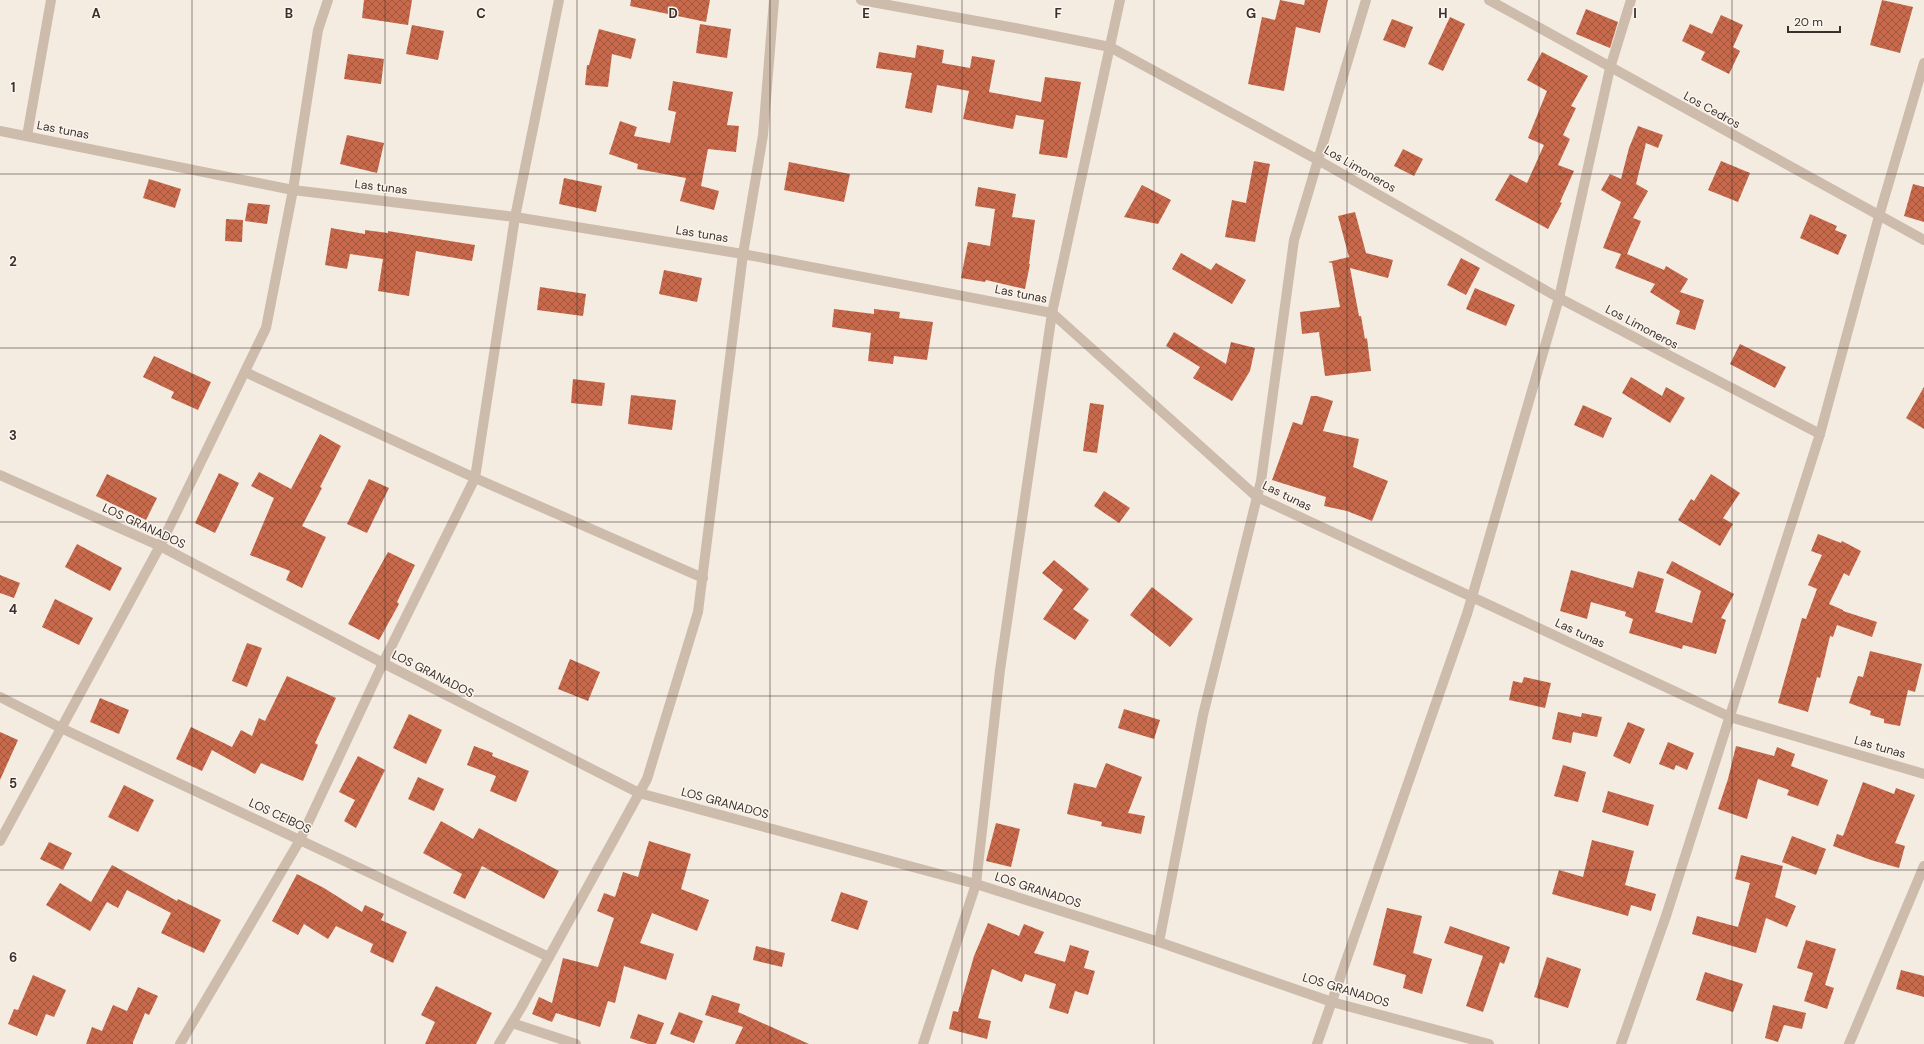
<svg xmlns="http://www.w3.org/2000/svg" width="1924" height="1044" viewBox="0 0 1924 1044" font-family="'DM Sans',sans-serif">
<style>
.building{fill:url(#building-cross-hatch)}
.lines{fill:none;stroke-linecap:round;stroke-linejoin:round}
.minor{stroke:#cdbbac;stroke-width:10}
.grid{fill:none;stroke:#3b302b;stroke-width:1;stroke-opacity:0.55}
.labels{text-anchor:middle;stroke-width:3;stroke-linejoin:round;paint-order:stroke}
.street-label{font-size:12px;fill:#3b302b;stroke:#fbf5ee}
.grid-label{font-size:13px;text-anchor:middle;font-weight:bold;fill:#3b302b;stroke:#fbf5ee;stroke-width:3;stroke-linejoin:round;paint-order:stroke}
</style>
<defs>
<pattern id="building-cross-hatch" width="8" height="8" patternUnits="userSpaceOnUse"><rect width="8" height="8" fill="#c8694b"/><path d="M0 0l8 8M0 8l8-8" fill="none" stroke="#a4573f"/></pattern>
</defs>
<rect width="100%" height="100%" fill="#f4ebe1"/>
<!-- building -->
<g class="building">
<path d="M364,0h48l-4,25 -46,-7z"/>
<path d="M631,0h79l-4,22 -76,-16z"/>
<path d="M1280,0l24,5 1,-5h23l-8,33 -24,-6 -12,64 -36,-7 14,-67 13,3z"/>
<path d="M1882,0l31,7 -13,46 -30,-8z"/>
<path d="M1586,9l32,13 -8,26 -34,-14z"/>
<path d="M1721,15l22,10 -10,22 7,4 -11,23 -28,-14 4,-8 -23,-11 8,-17 22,10z"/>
<path d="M1450,17l15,7 -22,47 -15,-7z"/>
<path d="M1392,19l21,8 -8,21 -22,-8z"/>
<path d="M700,24l31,5 -4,29 -31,-5z"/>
<path d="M412,25l32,6 -6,29 -32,-6z"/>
<path d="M599,29l37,10 -5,20 -19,-5 -4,33 -23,-2 2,-20h2z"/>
<path d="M917,45l27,5 -2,13 28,5 2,-12 23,4 -6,32 52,10 4,-25 36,5 -14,76 -28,-4 5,-34 -28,-5 -3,14 -50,-10 6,-28 -32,-6 -5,28 -27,-5 7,-35 -36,-5 3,-16 36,6z"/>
<path d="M1542,52l46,24 -17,30 5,2 -13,27 7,4 -12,26 16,6 -14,31 2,1 -14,26 -53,-29 15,-26 17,9 17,-38 -16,-7 19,-47 -20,-11z"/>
<path d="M348,54l36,5 -3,25 -37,-5z"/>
<path d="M673,81l60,11 -6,33 12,1 -3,26 -28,-3 -7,37 18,5 -5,19 -34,-9 6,-23 -49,-9 1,-5 -29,-10 11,-33 17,6 -3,9 36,7 6,-31 -8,-2z"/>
<path d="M1638,126l25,9 -5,13 -12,-5 -10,41 12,7 -15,27 8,3 -14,33 37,16 2,-4 22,13 -8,13 24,8 -9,30 -19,-6 4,-13 -30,-19 5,-8 -40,-16 6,-14 -18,-6 18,-46 -20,-12 9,-16 11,5 8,-31z"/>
<path d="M347,135l37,8 -7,30 -37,-9z"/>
<path d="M1403,149l20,10 -9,17 -20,-10z"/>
<path d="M1254,161l16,3 -15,78 -30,-5 7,-37 14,3z"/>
<path d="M1721,161l29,12 -12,29 -30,-12z"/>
<path d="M789,162l61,12 -6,28 -60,-12z"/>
<path d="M564,178l38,8 -6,26 -37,-8z"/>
<path d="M149,179l32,10 -6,19 -32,-10z"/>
<path d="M1913,184l11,3v35l-20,-6z"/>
<path d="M1142,185l29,15 -13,24 -34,-7z"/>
<path d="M978,187l38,7 -4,23 23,3 -6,44h1l-5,25 -39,-9 -1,2 -24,-4 7,-36 22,4 5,-37 -20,-3z"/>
<path d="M248,203l22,2 -3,19 -22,-3z"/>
<path d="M1355,212l11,41 27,7 -5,18 -38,-10 9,48h2l4,23 2,-1 4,33 -46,5 -6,-44 -17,2 -2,-22 40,-5 -8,-44 -4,-1 21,-5 -11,-41z"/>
<path d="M1810,214l27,12 -2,4 12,5 -9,20 -38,-17z"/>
<path d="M226,219l17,1 -1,22 -17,-1z"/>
<path d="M331,228l34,6v-4l23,3v-2l87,14 -3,16 -56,-10 -7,45 -31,-5 5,-32 -33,-5 -3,15 -22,-4z"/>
<path d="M1181,253l30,17 5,-7 30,17 -14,24 -60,-35z"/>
<path d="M1461,258l19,10 -14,27 -19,-10z"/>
<path d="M664,270l38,8 -5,24 -38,-8z"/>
<path d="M540,287l46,7 -3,22 -46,-6z"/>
<path d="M1475,288l40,17 -9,21 -40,-17z"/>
<path d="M834,309l40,5v-5l26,3 -1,6 34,4 -6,38 -33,-4 -1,8 -25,-3 3,-28 -39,-6z"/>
<path d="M1174,332l52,32 5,-22 24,6 -5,23 -18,30 -39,-23 7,-11 -34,-21z"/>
<path d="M1740,344l46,23 -11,21 -45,-24z"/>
<path d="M154,356l57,26 -13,28 -27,-12 3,-6 -31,-15z"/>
<path d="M1631,377l31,19 4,-9 19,11 -15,25 -48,-30z"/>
<path d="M573,379l32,4 -3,23 -31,-3z"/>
<path d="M1924,387v42l-18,-11z"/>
<path d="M631,395l45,5 -4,30 -44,-6z"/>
<path d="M1311,396h6l16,5 -10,30 36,8 -6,28 35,14 -16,40 -25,-10 -23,-5 2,-9 -54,-17 21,-58 9,3z"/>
<path d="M1090,403l14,2 -7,48 -14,-2z"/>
<path d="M1583,405l29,13 -9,20 -29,-13z"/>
<path d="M320,434l21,12 -21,41 2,1 -20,38 24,11 -24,51 -16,-8 4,-9 -40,-16 24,-57 -23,-12 8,-14 32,17z"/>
<path d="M219,473l20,10 -24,50 -20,-10z"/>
<path d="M107,474l50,24 -11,22 -50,-24z"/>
<path d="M1711,474l29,19 -17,25 10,6 -13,22 -42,-26 13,-21 3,2z"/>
<path d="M369,479l20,9 -22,45 -20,-9z"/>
<path d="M1104,491l26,17 -11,15 -25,-17z"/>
<path d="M1818,534l23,9 1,-2 19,10 -12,25 -5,-3 -15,31 14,6v1l34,11 -5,15 -35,-12 -4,12 -3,-1 -10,42 -3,-1 -9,35 -30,-9 24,-85 4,1 11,-30 -9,-4 14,-30 -11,-4z"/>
<path d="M77,544l45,24 -12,23 -45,-24z"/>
<path d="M388,552l27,13 -18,37 2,2 -20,36 -31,-16z"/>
<path d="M1054,560l35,29 -16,20 16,11 -14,20 -32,-21 20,-29 -21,-17z"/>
<path d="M1672,561l62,33 -13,24 5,2 -10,34 -33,-9 -1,4 -53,-16 4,-14 -8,-3 1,-4 -35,-10 -4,17 -27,-8 11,-41 62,18 5,-17 26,8 -9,33 37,11 9,-32 -35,-18z"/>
<path d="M0,575l20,8 -6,15 -14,-5z"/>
<path d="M1152,587l41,32 -23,28 -40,-32z"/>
<path d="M55,599l38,19 -14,27 -37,-18z"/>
<path d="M247,643l15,5 -15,39 -15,-6z"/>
<path d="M1870,651l52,13 -7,28 -7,-2 -8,36 -16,-3v-4l-14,-4 1,-4 -22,-8 9,-27 5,1z"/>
<path d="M570,659l30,13 -12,29 -30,-12z"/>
<path d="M287,676l49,22 -21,45 3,2 -15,36 -42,-18 -6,11 -43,-24 -10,21 -26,-12 15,-32 41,20 9,-17 11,6 7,-18 6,3z"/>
<path d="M1524,677l27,6 -6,25 -36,-8 4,-19 9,2z"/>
<path d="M100,698l29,12 -10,24 -29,-12z"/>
<path d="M1124,709l36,11 -6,19 -36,-11z"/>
<path d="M1558,712l23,5 1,-4 20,4 -5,20 -24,-5 -2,11 -19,-4z"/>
<path d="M409,714l33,16 -16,34 -33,-16z"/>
<path d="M1628,722l17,7 -15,35 -17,-8z"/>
<path d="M0,732l18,8 -18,40z"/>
<path d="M1668,742l26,11 -7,17 -11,-5 -2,5 -15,-6z"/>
<path d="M474,746l19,7 -1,3 37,15 -13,31 -26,-11 6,-15 -29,-11z"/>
<path d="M1736,746l38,10 3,-9 18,7 -4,12 37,14 -10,26 -31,-11 2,-5 -31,-11 -11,40 -29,-10 10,-30z"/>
<path d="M358,756l27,14 -29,58 -12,-7 11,-21 -16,-8z"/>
<path d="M1106,763l36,14 -14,36 17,3 -4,18 -40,-8 1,-4 -35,-8 7,-31 22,5z"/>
<path d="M1563,765l23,7 -8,30 -24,-6z"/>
<path d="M418,777l26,12 -10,22 -26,-12z"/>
<path d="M1863,782l31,12 2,-6 19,7 -20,48 10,3 -6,22 -28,-8 -38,-14 4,-12 6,2z"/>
<path d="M124,785l30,15 -16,32 -30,-15z"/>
<path d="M1608,791l46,14 -6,21 -46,-14z"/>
<path d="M441,821l32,18 6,-11 80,43 -15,28 -62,-33 -17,33 -12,-6 9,-19 -39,-21z"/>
<path d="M996,823l24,6 -9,38 -25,-6z"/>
<path d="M1792,836l34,13 -10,26 -34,-13z"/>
<path d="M1592,840l42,11 -9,34 31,9 -5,17 -20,-6 -3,11 -76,-22 7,-24 24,7z"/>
<path d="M649,841l42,13 -10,35 28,11 -12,31 -45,-18 -12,30 34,11 -8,26 -42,-14 -9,37 -7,-2 -8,26 -44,-14 -4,9 -20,-8 7,-17 13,6 11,-45 35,9 16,-49 -17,-7 7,-18 11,4 8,-25 15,5z"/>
<path d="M49,842l23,11 -9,17 -23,-11z"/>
<path d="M1741,855l42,11 -8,31 21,9 -9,21 -21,-9 -10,35 -64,-19 5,-18 41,11 12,-44 -15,-4z"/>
<path d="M112,865l65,36 1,-2 43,21 -17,33 -43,-20 10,-20 -44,-23 -9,18 -11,-6 -17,29 -44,-26 14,-22 31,19z"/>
<path d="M297,874l27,14 38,24 3,-7 19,9 -3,6 26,12 -14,31 -23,-11 3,-8 -37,-18 -8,13 -24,-15 -6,11 -26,-14z"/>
<path d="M841,892l27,9 -10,29 -27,-9z"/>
<path d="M1387,908l35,8 -9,37 19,6 -10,35 -19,-6 3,-13 -33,-10z"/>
<path d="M988,923l31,13 5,-12 20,8 -10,21 31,9 5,-17 19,6 -5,17 11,3 -7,24 -13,-4 -7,23 -19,-6 7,-24 -31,-10 -3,8 -30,-13 -14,49 13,3 -4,18 -38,-10 4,-18 5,1 16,-56z"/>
<path d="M1450,926l60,21 -6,17 -4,-2 -17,50 -17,-6 17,-50 -39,-13z"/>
<path d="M1806,940l30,9 -11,36 9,3 -7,21 -23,-8 9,-28 -16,-5z"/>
<path d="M756,946l29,7 -3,14 -29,-7z"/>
<path d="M1547,957l34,12 -13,39 -34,-11z"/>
<path d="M1901,970l23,6v21l-28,-8z"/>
<path d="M1705,972l38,12 -10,28 -37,-12z"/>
<path d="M33,975l33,15 -12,27 -8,-3 -9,22 -29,-12 6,-15 4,1z"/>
<path d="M436,986l56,27 -16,31h-51l10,-22 -14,-7z"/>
<path d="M138,987l20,9 -9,19 -4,-2 -12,29v2h-47l6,-17 10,4 11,-26 14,6z"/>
<path d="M712,995l28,9 -2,8 71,32h-74l8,-17 -38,-12z"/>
<path d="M1773,1005l33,8 -4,16 -18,-4 -6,17 -13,-4z"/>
<path d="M679,1012l24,9 -9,22 -24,-9z"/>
<path d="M638,1014l26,9 -8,21h-8l-18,-6z"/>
</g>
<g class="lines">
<!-- minor -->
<g class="minor">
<path d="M861,0l154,28 95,19 208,113 241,138 261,136"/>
<path d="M1489,0l435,240"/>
<path d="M0,131l293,59 222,27 228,37 309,59 205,184 473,220 194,57"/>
<path d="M27,136l24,-136"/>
<path d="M245,372l230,106 40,-261 44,-217"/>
<path d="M0,475l160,71 223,117 256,130 337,91 183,58 173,60 157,42"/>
<path d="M0,697l61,31 488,229"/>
<path d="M0,841l160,-295 106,-218 27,-138 25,-160 10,-30"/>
<path d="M1159,942l44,-227 58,-234 33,-241 72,-240"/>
<path d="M512,1023l64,21"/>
<path d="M180,1044l120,-204 83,-177 92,-185 228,100"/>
<path d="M499,1044l22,-36 126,-229 51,-167 45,-358 20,-119 11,-135"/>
<path d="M923,1044l53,-160 24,-214 52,-357 68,-313"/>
<path d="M1317,1044l150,-430 92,-316 51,-230 21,-68"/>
<path d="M1621,1044l45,-128 154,-482 59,-218 45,-153"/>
<path d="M1849,1044l75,-178"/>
</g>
</g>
<!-- grid -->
<path class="grid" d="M192,0v1044M385,0v1044M577,0v1044M770,0v1044M962,0v1044M1154,0v1044M1347,0v1044M1539,0v1044M1732,0v1044M0,174h1924M0,348h1924M0,522h1924M0,696h1924M0,870h1924"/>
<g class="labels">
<!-- street labels -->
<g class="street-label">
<text transform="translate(1712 110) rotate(29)" y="4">Los Cedros</text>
<text transform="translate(63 130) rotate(11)" y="4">Las tunas</text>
<text transform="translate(1360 169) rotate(30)" y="4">Los Limoneros</text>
<text transform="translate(381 187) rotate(7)" y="4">Las tunas</text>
<text transform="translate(702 234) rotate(9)" y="4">Las tunas</text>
<text transform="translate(1021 294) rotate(11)" y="4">Las tunas</text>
<text transform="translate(1642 327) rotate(28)" y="4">Los Limoneros</text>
<text transform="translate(1287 496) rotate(26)" y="4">Las tunas</text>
<text transform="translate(144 526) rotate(25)" y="4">LOS GRANADOS</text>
<text transform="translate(1580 633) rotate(25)" y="4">Las tunas</text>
<text transform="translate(433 674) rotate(27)" y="4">LOS GRANADOS</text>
<text transform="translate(1880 747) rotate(16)" y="4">Las tunas</text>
<text transform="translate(725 803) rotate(15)" y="4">LOS GRANADOS</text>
<text transform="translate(280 816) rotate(25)" y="4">LOS CEIBOS</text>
<text transform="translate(1038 890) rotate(18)" y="4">LOS GRANADOS</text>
<text transform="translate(1346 990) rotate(17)" y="4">LOS GRANADOS</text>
</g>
</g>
<g class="grid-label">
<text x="96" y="18">A</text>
<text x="289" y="18">B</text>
<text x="481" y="18">C</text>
<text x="673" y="18">D</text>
<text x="866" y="18">E</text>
<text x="1058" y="18">F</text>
<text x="1251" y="18">G</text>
<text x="1443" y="18">H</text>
<text x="1635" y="18">I</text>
<text x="13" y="92">1</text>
<text x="13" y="266">2</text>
<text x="13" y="440">3</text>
<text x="13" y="614">4</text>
<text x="13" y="788">5</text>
<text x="13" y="962">6</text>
</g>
<!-- scale -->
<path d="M1788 26v6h52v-6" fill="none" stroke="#3b302b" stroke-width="2"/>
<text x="1794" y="26" font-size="12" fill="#3b302b" stroke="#fbf5ee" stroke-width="3" paint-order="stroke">20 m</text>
</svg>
